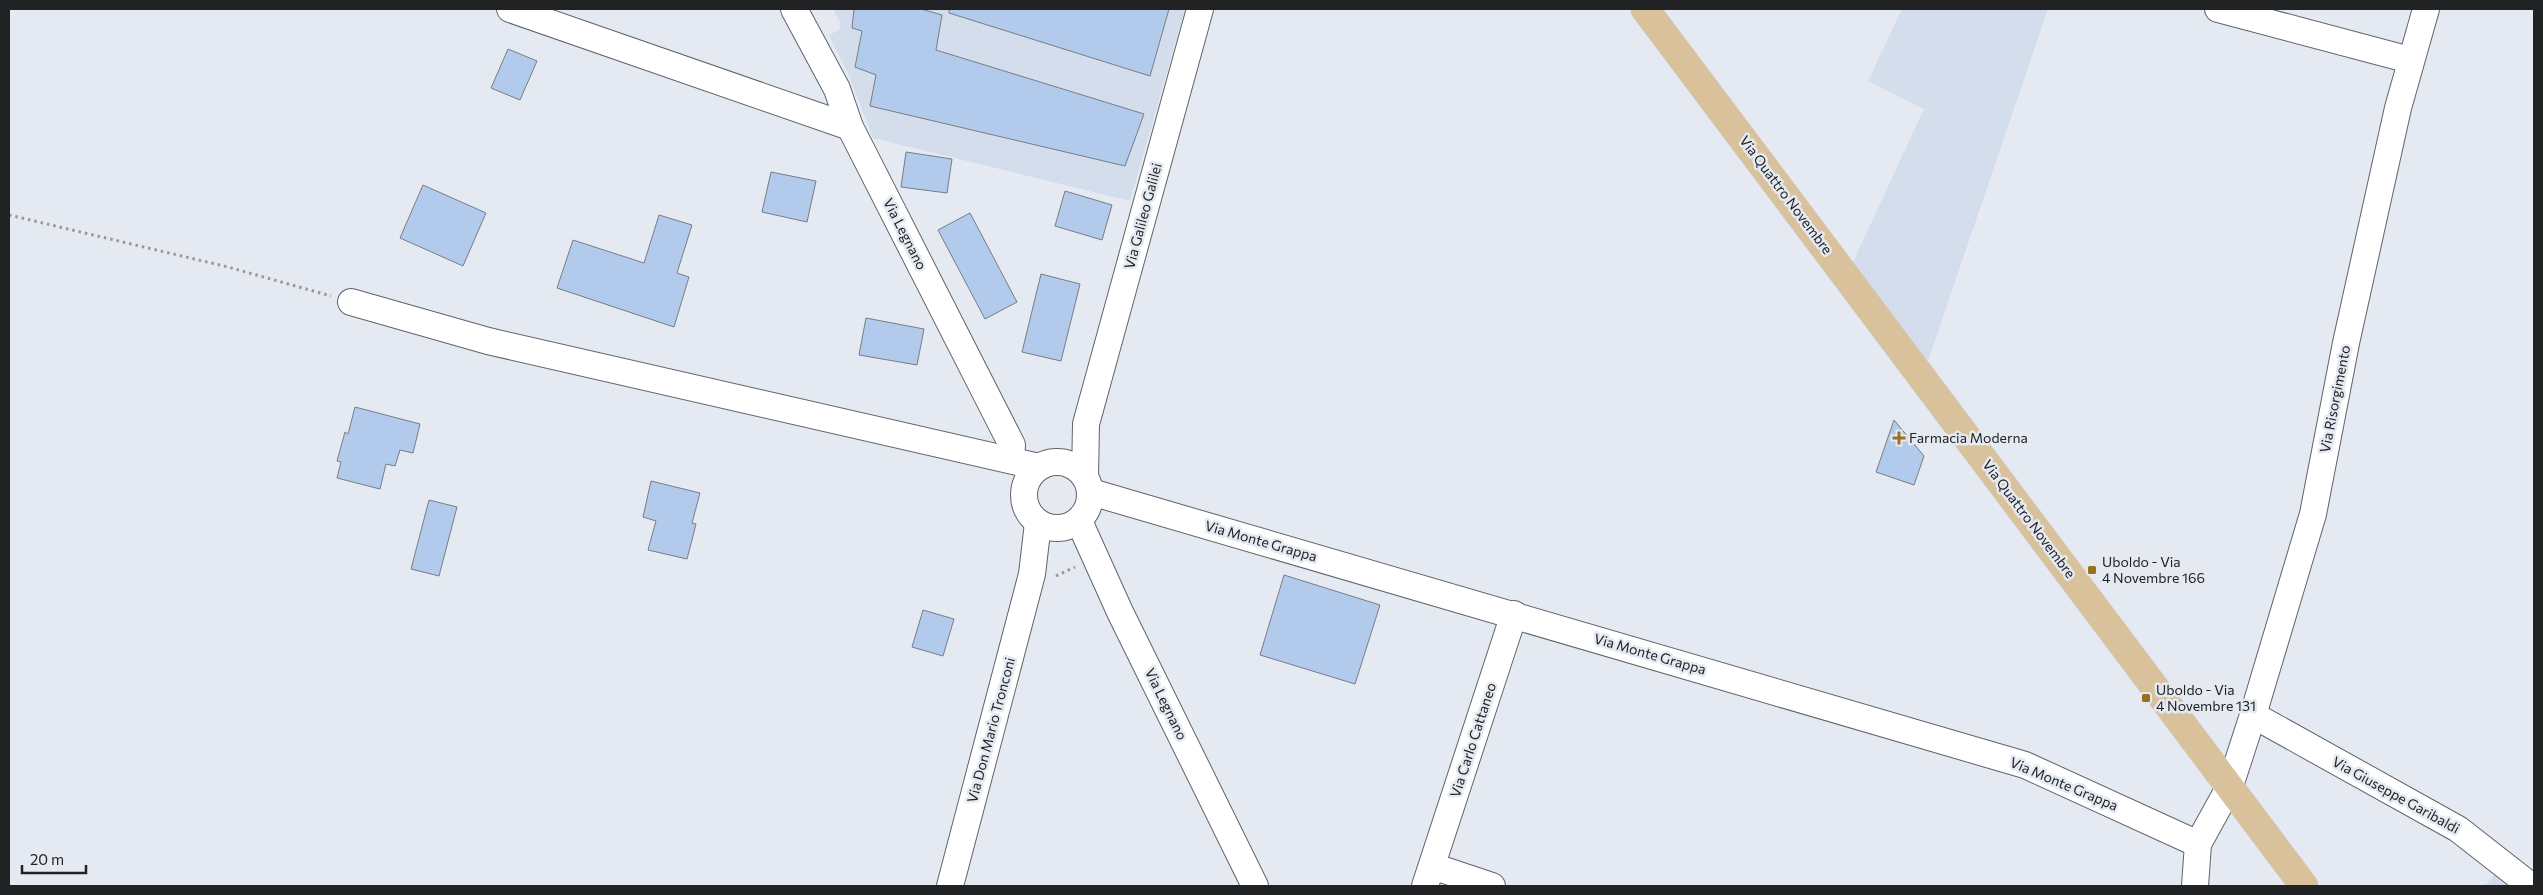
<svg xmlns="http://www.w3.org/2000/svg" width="2543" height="895" viewBox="0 0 2543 895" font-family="Commissioner,sans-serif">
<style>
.built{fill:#d3ddeb}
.building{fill:#b2caec;stroke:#787d84}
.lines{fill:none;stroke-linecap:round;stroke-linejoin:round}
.minor-casing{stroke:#5f636a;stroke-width:28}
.major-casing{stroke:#c9caca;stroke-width:29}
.path{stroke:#94989d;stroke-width:3;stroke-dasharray:2.5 4;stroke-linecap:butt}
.minor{stroke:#fff;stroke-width:26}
.major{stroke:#d9c29b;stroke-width:28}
.poi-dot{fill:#99711d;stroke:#e5eaf2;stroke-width:2}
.labels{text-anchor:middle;stroke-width:5;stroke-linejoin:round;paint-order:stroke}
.street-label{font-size:14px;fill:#202224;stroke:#e5eaf2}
.poi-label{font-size:14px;fill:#202224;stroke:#e5eaf2;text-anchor:start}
</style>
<rect width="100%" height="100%" fill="#e5eaf2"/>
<!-- built -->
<g class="built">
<path d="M833,9h352l-55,192 -257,-63 -24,-62 -20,-41 10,-5 2,-6z"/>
<path d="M1902,9h146l-120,352 -75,-99 71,-153 -56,-28z"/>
<path d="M2500,869l22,17h-37z"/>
</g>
<!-- building -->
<g class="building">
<path d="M854,9h67l21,6 -6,35 208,64 -19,52 -255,-60 6,-31 -21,-8 7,-36 -10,-3z"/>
<path d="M949,9h220l-19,67 -201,-63z"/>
<path d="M508,49l29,12 -17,39 -29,-12z"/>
<path d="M906,152l46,7 -5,34 -46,-6z"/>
<path d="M771,172l45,9 -9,41 -45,-10z"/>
<path d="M423,185l63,28 -23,53 -63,-28z"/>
<path d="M1065,191l47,14 -10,35 -47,-14z"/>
<path d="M970,213l47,89 -32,17 -47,-89z"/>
<path d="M659,215l33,10 -15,48 12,4 -15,50 -117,-39 16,-48 71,23z"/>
<path d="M1041,274l39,10 -19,77 -39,-9z"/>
<path d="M866,318l58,11 -7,36 -58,-10z"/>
<path d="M355,407l65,17 -7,29 -13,-3 -5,16 -9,-2 -6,25 -43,-11 4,-16 -4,-1 8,-29 3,2z"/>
<path d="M1894,420l30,36 -10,29 -38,-13z"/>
<path d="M651,481l49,12 -8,30 4,1 -9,35 -39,-9 8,-29 -13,-4z"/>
<path d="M429,500l28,7 -18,69 -28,-7z"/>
<path d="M1284,575l96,30 -25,79 -95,-29z"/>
<path d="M923,610l31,9 -11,37 -31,-9z"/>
</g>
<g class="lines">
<defs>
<g id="minor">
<path d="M510,9l340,118"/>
<path d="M794,9l43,80 13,38 162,318 -1,14"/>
<path d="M2218,9l192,51"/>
<path d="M351,302l137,39 551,126"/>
<circle cx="1057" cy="495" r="33"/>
<path d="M1085,477l1,-53 114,-415"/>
<path d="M1091,492l934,273 173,79"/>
<path d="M1079,521l41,91 135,274"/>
<path d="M2253,715l205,114 73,57"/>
<path d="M1432,866l60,20"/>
<path d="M950,886l82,-312 6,-51"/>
<path d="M1425,886l89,-272"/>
<path d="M2195,886l3,-42 32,-58 23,-71 60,-201 33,-171 52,-235 28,-99"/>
</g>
<path id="major" d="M1645,9l659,877"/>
</defs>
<!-- minor casing -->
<use href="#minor" class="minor-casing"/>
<!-- major casing -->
<use href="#major" class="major-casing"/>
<!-- path -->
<g class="path">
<path d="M9,215l219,52 103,29"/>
<path d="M1056,576l19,-9"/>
</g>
<!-- minor -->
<use href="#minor" class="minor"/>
<!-- major -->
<use href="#major" class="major"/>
</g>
<!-- markers -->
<g class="poi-dot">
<path d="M1896.5 430.5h5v5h5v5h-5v5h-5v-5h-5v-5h5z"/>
<rect x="2087" y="565" width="10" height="10" rx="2.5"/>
<rect x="2141" y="693" width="10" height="10" rx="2.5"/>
</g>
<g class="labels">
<!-- street labels -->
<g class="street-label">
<text transform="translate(1786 195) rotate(53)" y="5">Via Quattro Novembre</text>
<text transform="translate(1143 216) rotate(-75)" y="5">Via Galileo Galilei</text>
<text transform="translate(905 234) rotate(63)" y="5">Via Legnano</text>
<text transform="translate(2335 399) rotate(-79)" y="5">Via Risorgimento</text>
<text transform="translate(2029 519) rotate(53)" y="5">Via Quattro Novembre</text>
<text transform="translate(1261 541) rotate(16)" y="5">Via Monte Grappa</text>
<text transform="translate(1650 654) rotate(16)" y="5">Via Monte Grappa</text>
<text transform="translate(1166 704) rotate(64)" y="5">Via Legnano</text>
<text transform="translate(991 730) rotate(-75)" y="5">Via Don Mario Tronconi</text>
<text transform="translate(1473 740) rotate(-72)" y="5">Via Carlo Cattaneo</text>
<text transform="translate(2064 784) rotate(23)" y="5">Via Monte Grappa</text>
<text transform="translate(2396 795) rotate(29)" y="5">Via Giuseppe Garibaldi</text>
</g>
<!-- poi labels -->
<g class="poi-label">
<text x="1909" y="443">Farmacia Moderna</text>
<text x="2102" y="567">Uboldo - Via<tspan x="2102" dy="16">4 Novembre 166</tspan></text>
<text x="2156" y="695">Uboldo - Via<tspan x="2156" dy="16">4 Novembre 131</tspan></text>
</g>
</g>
<!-- border -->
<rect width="2543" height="895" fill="none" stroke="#202224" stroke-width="20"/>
<!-- scale -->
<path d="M22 865v8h64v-8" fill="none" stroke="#202224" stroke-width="2.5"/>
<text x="30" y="865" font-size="15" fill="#202224" stroke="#e5eaf2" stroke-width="4" paint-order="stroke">20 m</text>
</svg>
